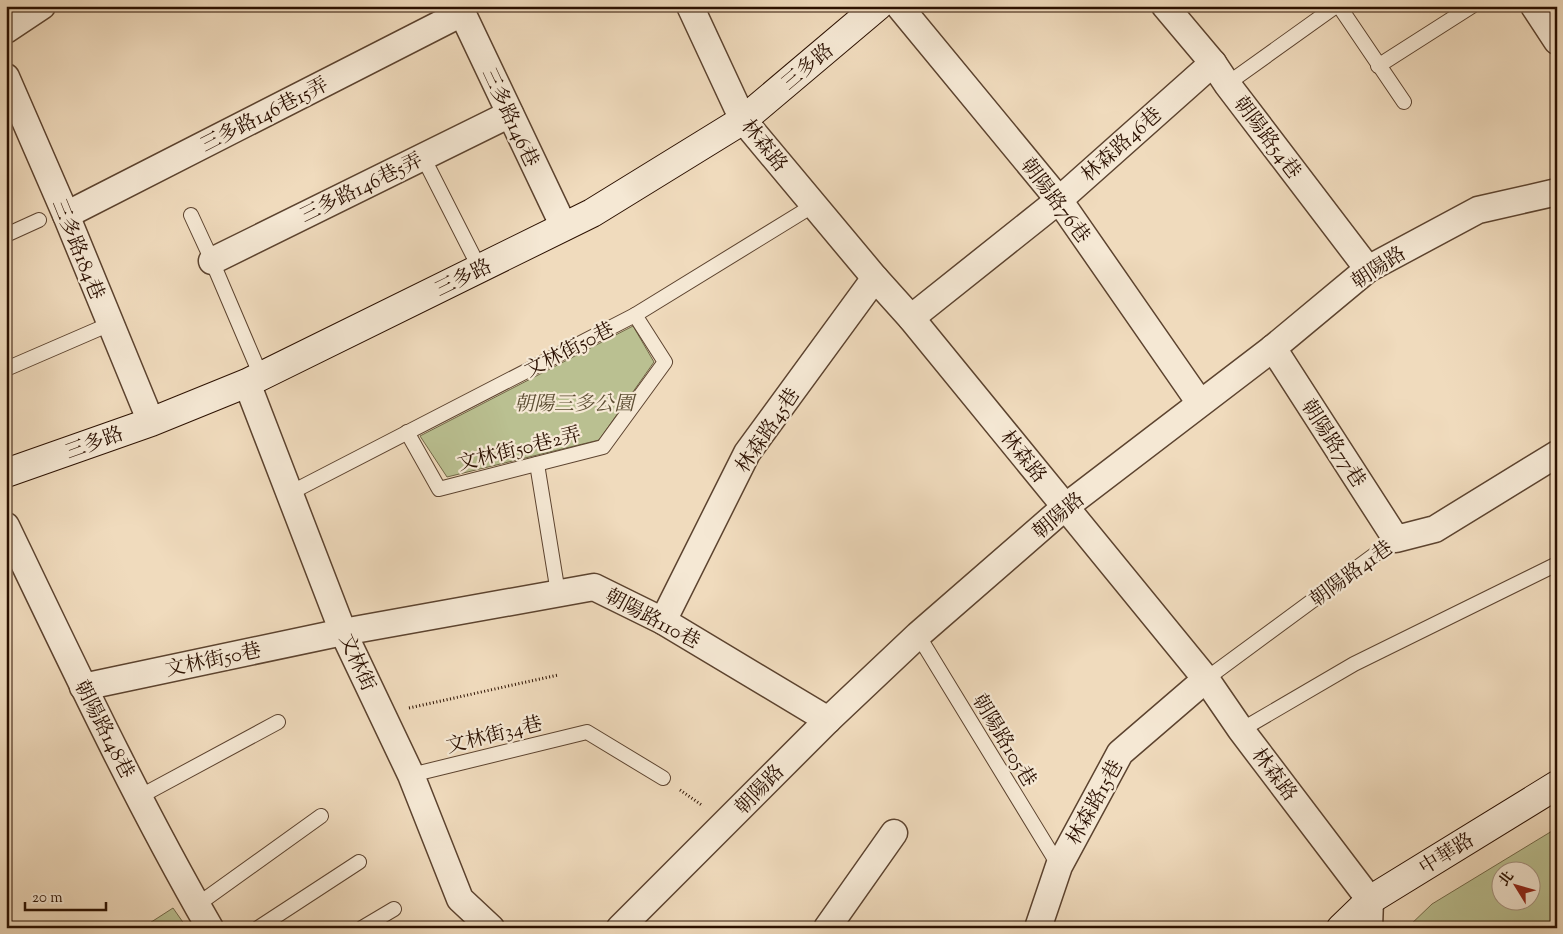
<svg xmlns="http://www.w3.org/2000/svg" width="1563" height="934" viewBox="0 0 1563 934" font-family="'Sorts Mill Goudy','Noto Serif TC',serif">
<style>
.green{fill:#bac091;stroke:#726848;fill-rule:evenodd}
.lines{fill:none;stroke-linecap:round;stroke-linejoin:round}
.lane-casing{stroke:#5c432f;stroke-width:16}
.street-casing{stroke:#5c432f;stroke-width:29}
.secondary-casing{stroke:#2b1000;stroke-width:30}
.path{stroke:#2b1000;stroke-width:3;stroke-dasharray:1 2.5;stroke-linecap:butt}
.lane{stroke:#f5e8d4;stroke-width:14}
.street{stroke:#f5e8d4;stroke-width:26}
.secondary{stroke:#f5e8d4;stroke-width:28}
.labels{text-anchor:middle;stroke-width:4.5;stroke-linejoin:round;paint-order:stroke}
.street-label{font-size:20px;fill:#2b1000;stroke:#f5e8d4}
.park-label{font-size:20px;font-style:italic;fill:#5d4e33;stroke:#f5e8d4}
</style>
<rect width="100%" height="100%" fill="#f0dbbd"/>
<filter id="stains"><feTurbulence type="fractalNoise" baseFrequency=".004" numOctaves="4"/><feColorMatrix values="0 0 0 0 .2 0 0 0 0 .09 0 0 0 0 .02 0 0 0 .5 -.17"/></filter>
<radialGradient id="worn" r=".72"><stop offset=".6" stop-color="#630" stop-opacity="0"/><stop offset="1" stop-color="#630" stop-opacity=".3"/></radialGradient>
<!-- green -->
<g class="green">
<path d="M633,326l21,36 -55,78 -152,37 -27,-41z"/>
<path d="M1557,828v100h-150l25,-24zM1500,872h30v30h-30z"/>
<path d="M173,908l14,20h-45z"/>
</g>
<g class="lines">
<defs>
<g id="lane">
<path d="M1339,6l65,96"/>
<path d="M1378,66l94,-60"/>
<path d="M1227,84l109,-78"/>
<path d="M423,157l57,112"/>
<path d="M191,215l18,39 52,122"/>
<path d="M6,235l33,-15"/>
<path d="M6,369l104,-45"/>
<path d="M407,432l32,57 164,-42 62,-85 -30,-47"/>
<path d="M537,464l21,129"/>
<path d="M290,493l345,-178 179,-110"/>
<path d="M918,635l141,231"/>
<path d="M1206,679l190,-140"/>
<path d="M1241,730l113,-66 203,-100"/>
<path d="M411,775l176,-43 76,46"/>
<path d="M139,797l139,-75"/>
<path d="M197,905l124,-89"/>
<path d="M258,928l101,-66"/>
<path d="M362,928l32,-19"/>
</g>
<g id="street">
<path d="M459,6l105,221"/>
<path d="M690,6l53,114 132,158 36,40 295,361 35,51 129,170 -1,28"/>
<path d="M899,6l160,194 141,203"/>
<path d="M1165,6l48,57 14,21 141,185"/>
<path d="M1534,6l23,35"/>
<path d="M6,30l36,-24"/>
<path d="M6,77l60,138 85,207"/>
<path d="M66,215l396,-202"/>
<path d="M212,261l298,-147"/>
<path d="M911,318l148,-118 154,-137"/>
<path d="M1273,348l123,191 39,-10 122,-75"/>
<path d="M247,383l96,249 68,143 49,124 31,29"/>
<path d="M6,526c65,135 129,272 204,402"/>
<path d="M663,621l84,-168 128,-175"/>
<path d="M83,687l260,-55 251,-45 69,34 165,99"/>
<path d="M620,928l208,-208 90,-85 147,-128 208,-159 95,-79 110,-59 79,-18"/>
<path d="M827,928l67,-95"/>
<path d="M1038,928l21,-62 61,-113 86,-74"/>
</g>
<g id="secondary">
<path d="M6,473l145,-51 96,-39 345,-170 151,-93 135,-114"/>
<path d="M1341,928l29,-28 187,-115"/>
</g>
</defs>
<!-- lane casing -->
<use href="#lane" class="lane-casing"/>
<!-- street casing -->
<use href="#street" class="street-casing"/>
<!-- secondary casing -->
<use href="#secondary" class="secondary-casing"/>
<!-- path -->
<g class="path">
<path d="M409,708l149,-33"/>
<path d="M680,790l23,16"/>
</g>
<!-- lane -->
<use href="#lane" class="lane"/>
<!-- street -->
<use href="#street" class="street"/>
<!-- secondary -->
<use href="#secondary" class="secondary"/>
</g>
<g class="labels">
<!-- street labels -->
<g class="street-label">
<text transform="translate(807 66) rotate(-40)" y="7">三多路</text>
<text transform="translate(264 114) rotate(-27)" y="7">三多路146巷15弄</text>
<text transform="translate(511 117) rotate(65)" y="7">三多路146巷</text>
<text transform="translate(1268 137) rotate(53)" y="7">朝陽路54巷</text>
<text transform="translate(1121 144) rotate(-42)" y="7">林森路46巷</text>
<text transform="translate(765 145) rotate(51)" y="7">林森路</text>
<text transform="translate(361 187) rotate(-26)" y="7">三多路146巷5弄</text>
<text transform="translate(1056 200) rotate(53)" y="7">朝陽路76巷</text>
<text transform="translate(79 249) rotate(68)" y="7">三多路184巷</text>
<text transform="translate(1378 267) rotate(-33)" y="7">朝陽路</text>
<text transform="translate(463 277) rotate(-26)" y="7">三多路</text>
<text transform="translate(569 349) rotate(-27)" y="7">文林街50巷</text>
<text transform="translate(767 430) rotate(-56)" y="7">林森路45巷</text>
<text transform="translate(94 442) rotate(-20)" y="7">三多路</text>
<text transform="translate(1334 443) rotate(57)" y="7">朝陽路77巷</text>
<text transform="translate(519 448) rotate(-14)" y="7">文林街50巷2弄</text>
<text transform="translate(1024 456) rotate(51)" y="7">林森路</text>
<text transform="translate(1058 515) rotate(-40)" y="7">朝陽路</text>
<text transform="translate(1351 573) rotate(-36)" y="7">朝陽路41巷</text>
<text transform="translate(653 618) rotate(28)" y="7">朝陽路110巷</text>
<text transform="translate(213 659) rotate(-12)" y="7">文林街50巷</text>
<text transform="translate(358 662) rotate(66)" y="7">文林街</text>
<text transform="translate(105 729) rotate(63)" y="7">朝陽路148巷</text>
<text transform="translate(494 734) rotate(-14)" y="7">文林街34巷</text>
<text transform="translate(1005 740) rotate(59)" y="7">朝陽路105巷</text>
<text transform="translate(1275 774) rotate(53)" y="7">林森路</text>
<text transform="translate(759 789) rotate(-46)" y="7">朝陽路</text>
<text transform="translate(1094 802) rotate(-61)" y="7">林森路15巷</text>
<text transform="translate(1446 853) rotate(-32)" y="7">中華路</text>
</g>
<!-- park labels -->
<g class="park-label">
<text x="574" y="410">朝陽三多公園</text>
</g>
</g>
<!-- margin -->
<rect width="1563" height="934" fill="none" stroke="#f0dbbd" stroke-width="25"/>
<rect x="8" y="8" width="1548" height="919" fill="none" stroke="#2b1000" stroke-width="2.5"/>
<rect x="12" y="12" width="1538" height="909" fill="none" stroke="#2b1000"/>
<!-- north arrow -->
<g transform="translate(1516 886) rotate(307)"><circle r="24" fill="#f5e8d4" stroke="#a4927f"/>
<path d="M0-4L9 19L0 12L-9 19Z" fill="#8f2418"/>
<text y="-8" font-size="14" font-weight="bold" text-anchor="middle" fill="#2b1000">北</text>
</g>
<!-- scale -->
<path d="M25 902v8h81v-8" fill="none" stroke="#2b1000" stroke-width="2.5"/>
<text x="32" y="902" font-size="15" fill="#2b1000" stroke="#f5e8d4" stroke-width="4" paint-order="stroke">20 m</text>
<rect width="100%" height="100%" filter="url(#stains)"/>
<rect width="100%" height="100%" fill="url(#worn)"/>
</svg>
